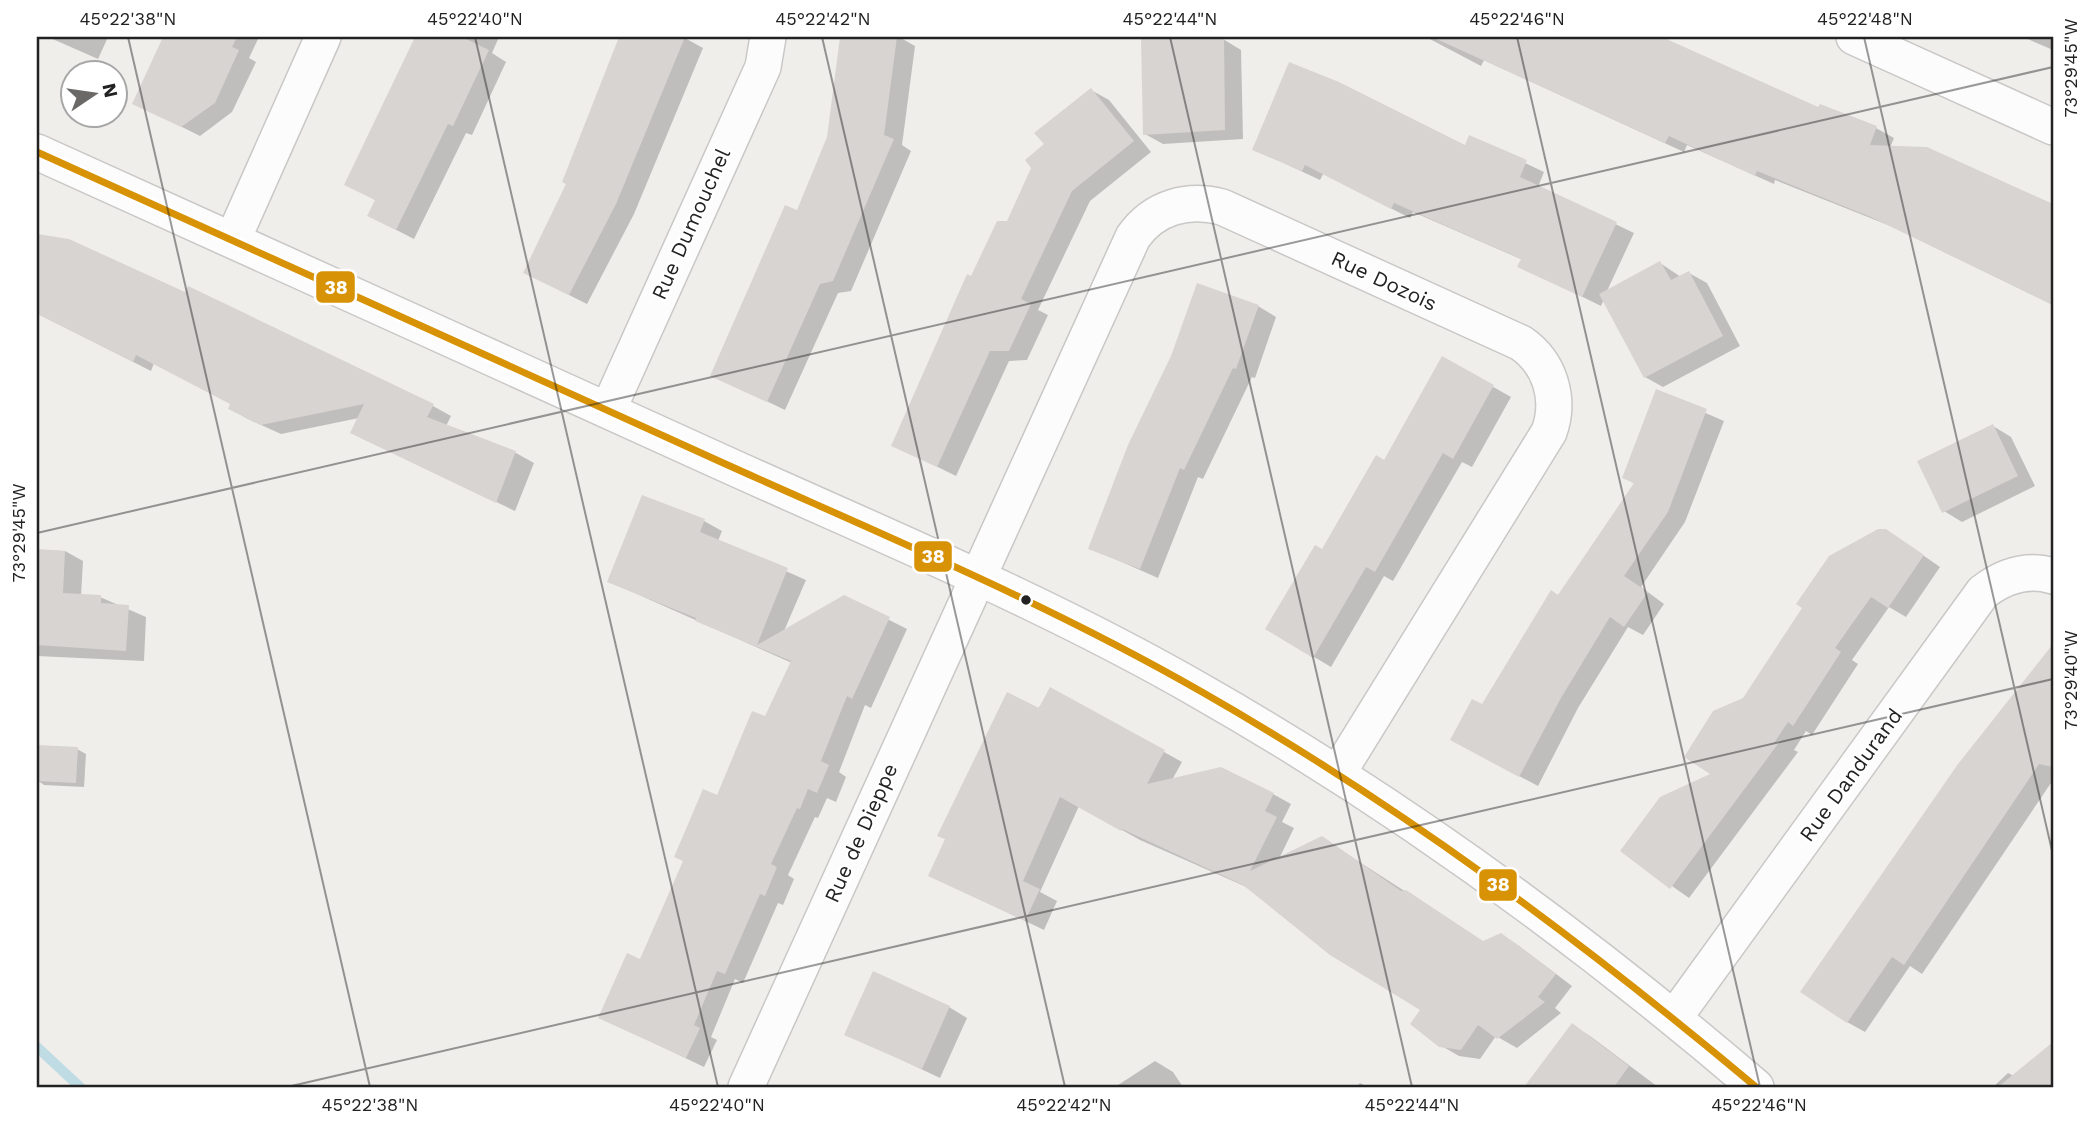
<svg xmlns="http://www.w3.org/2000/svg" width="2090" height="1124" viewBox="0 0 2090 1124" font-family="'Work Sans',sans-serif">
<style>
.shadow{fill:#0003}
.lines{fill:none;stroke-linecap:round;stroke-linejoin:round}
.stream{stroke:#bfdbe3;stroke-width:10}
.building{fill:#d7d4d2}
.minor-casing{stroke:#c9c8c7;stroke-width:38}
.minor{stroke:#fdfcfc;stroke-width:35}
.bus-1-casing{stroke:#fff;stroke-width:12}
.bus-1{stroke:#d79205;stroke-width:7}
.ticks{fill:none;stroke:#222;stroke-width:2;stroke-opacity:0.45}
.bus-dot{fill:#222;stroke:#fff;stroke-width:2.5}
.labels{text-anchor:middle;stroke-width:5;stroke-linejoin:round;paint-order:stroke}
.street-label{font-size:21px;fill:#222;stroke:#fff}
.line-badge{stroke:#fff;stroke-width:2.5}
.badge-label{font-size:19px;text-anchor:middle;font-weight:bold;fill:#fff}
.neatline{fill:none;stroke:#222;stroke-width:2.5}
.ticks-label{font-size:18px;text-anchor:middle;fill:#222}
</style>
<rect width="100%" height="100%" fill="#f0eeeb"/>
<!-- shadow -->
<g class="shadow">
<path d="M48,37h60l-10,22z"/>
<path d="M165,37h94l-10,21 7,4 -24,50 -32,24 -66,-33z"/>
<path d="M416,37h83l-7,16 14,9 -34,73 -6,-2 -52,106 -45,-23 8,-15 -30,-17z"/>
<path d="M621,37h62l20,11 -69,166 -47,90 -44,-22 25,-98 -3,-3z"/>
<path d="M842,37h57l16,9 -13,99 9,6 -60,140 -13,2 -53,117 -73,-35 86,-163 31,-75z"/>
<path d="M1426,37h232l161,73 57,18 18,10 -4,10 37,1 126,57v99l-160,-78 -118,-47 -1,4 -87,-39 -3,7 -200,-92 -3,6z"/>
<path d="M2023,37h30v13z"/>
<path d="M1223,39l18,11 2,89 -80,5 -18,-10z"/>
<path d="M1091,90l18,10 42,52 -61,49 -52,109 10,5 -21,45 -18,1 -53,115 -63,-31 79,-167 36,-55 38,-79z"/>
<path d="M1470,137l74,35 -6,15 96,46 -27,58 53,-28 21,14 8,-4 18,10 33,63 -77,41 -18,-10 -41,-78 -3,7 -81,-40 3,-6 -110,-48 -3,6 -87,-44 -3,6 -66,-31 212,-1z"/>
<path d="M37,236l32,4 364,166 18,10 -5,10 70,27 18,10 -19,48 -145,-69 -11,-24 -78,16 -33,-15 -18,-10 2,-5 -78,-41 -3,8 -114,-58z"/>
<path d="M1258,306l18,11 -21,61 -3,-1 -49,102 -5,-2 -40,101 -68,-30z"/>
<path d="M1442,358l69,39 -39,70 -10,-5 -69,119 -9,-5 -53,91 -64,-38 118,-167z"/>
<path d="M1657,392l67,29 -39,101 -44,65 23,17 -21,31 -15,-8 -50,81 -40,78 -68,-36 12,-44 153,-222 -11,-7z"/>
<path d="M1993,426l18,11 24,49 -73,36 -18,-11z"/>
<path d="M704,521l18,10 -4,10 88,39 -22,51 60,-34 63,32 -36,79 -6,-3 -26,67 7,5 -10,25 -9,-4 -9,20 -3,-1 -27,58 6,4 -11,26 -5,-2 -35,80 -8,-4 -24,58 6,3 -13,27 -104,-50 41,-56 43,-99 34,-65 48,-79 26,-55 -182,-81z"/>
<path d="M1904,542l36,25 -34,50 -17,-10 -37,53 6,4 -46,71 -6,-4 -12,19 4,2 -109,146 -67,-47 92,-77 31,-75z"/>
<path d="M37,550l28,1 18,10 -2,35 19,1 46,20 -2,44 -107,-5z"/>
<path d="M2053,648v132l-131,194 -12,-8 -45,66 -18,-10z"/>
<path d="M1051,689l131,73 -10,18 101,14 18,10 -9,18 12,6 -15,31 43,-21 162,104 17,-7 18,11 53,40 -17,22 6,5 -44,35 -21,-12 -16,23 -21,-3 -19,-11 -17,-35 -172,-121 -111,-49 -61,-34 -39,86 17,9 -13,29 -114,-55z"/>
<path d="M37,747l40,2 9,5 -2,33 -40,-2 -7,-5z"/>
<path d="M949,1007l18,11 -27,60 -93,-44z"/>
<path d="M1572,1025l18,11 68,51h-131z"/>
<path d="M2053,1044v43h-60l15,-14 6,3z"/>
<path d="M1155,1061l18,11 10,15h-68z"/>
<path d="M1360,1083l8,4h-12z"/>
</g>
<g class="lines">
<!-- stream -->
<path class="stream" d="M37,1047l43,40"/>
</g>
<!-- building -->
<g class="building">
<path d="M163,37h74l-5,10 7,3 -24,53 -34,24 -49,-23z"/>
<path d="M415,37h47l27,13 -36,76 -5,-2 -52,106 -29,-14 8,-16 -31,-15z"/>
<path d="M619,37h66l-69,167 -47,91 -46,-22 43,-89 -4,-2z"/>
<path d="M840,37h57l-13,98 10,4 -61,142 -13,3 -53,118 -57,-26 75,-171 12,5 30,-73z"/>
<path d="M1224,37l1,93 -82,5 -2,-96z"/>
<path d="M1432,37h230l156,70 2,-3 57,22 -7,19 57,2 126,57v101l-180,-87 -116,-47 -2,5 -86,-40 -4,7z"/>
<path d="M1289,62l50,20 126,63 4,-10 58,25 -7,17 97,45 -35,75 -65,-30 4,-8 -127,-56 -3,6 -86,-44 -3,6 -50,-21z"/>
<path d="M1091,88l43,53 -62,50 -51,108 10,5 -22,47h-19l-53,116 -46,-21 76,-172 4,2 26,-55h10l24,-53 -6,-8 19,-16 -10,-11z"/>
<path d="M37,234l32,5 116,53 3,-6 246,118 -7,13 89,34 -20,52 -146,-70 14,-29 -103,21 -33,-16 2,-5 -94,-49 -3,7 -96,-48z"/>
<path d="M1660,261l11,19 18,-9 34,65 -79,42 -45,-84z"/>
<path d="M1197,283l62,22 -23,64 -3,-1 -49,102 -4,-2 -40,101 -52,-20 40,-104 43,-89z"/>
<path d="M1442,356l52,29 -41,74 -10,-6 -68,119 -9,-5 -53,91 -48,-29 50,-84 7,4 54,-94 8,5z"/>
<path d="M1656,389l51,20 -39,103 -44,64 24,16 -24,35 -14,-10 -49,81 -42,79 -69,-37 22,-41 10,5 69,-114 7,5 76,-112 -12,-5z"/>
<path d="M1993,424l25,52 -76,37 -25,-52z"/>
<path d="M642,495l63,24 -5,13 88,36 -31,77 87,-50 46,22 -38,82 -5,-3 -26,65 8,4 -12,28 -9,-4 -8,20 -3,-1 -26,56 6,3 -12,29 -5,-2 -35,80 -8,-3 -23,54 6,3 -14,30 -88,-40 29,-65 13,6 43,-98 -9,-4 29,-68 14,6 35,-84 13,5 26,-55 -96,-40 1,-3 -89,-36z"/>
<path d="M1878,529h8l38,26 -36,53 -17,-11 -36,51 6,4 -48,74 -5,-4 -14,21 7,-3 -111,149 -50,-38 40,-54 50,-23 -26,-17 29,-46 30,-13 59,-90 -6,-4 33,-48z"/>
<path d="M37,549l28,2 -2,42 38,2v8l28,2 -3,46 -89,-6z"/>
<path d="M2053,644v123l-14,-3 -135,201 -12,-8 -45,66 -47,-31 158,-228z"/>
<path d="M1050,687l115,63 -18,34 74,-17 53,26 -9,18 12,6 -27,54 72,-35 79,55 5,-1 77,51 18,-8 14,10 41,31 -18,23 7,5 -48,37 -19,-14 -17,25 -22,-3 -29,-23 10,-14 -90,-55 -87,-70 -121,-56 -1,2 -61,-34 -37,84 17,8 -15,32 -97,-45 17,-37 -8,-3 70,-144 32,16z"/>
<path d="M37,745l41,2 -2,36 -39,-2z"/>
<path d="M873,971l77,35 -28,63 -78,-34z"/>
<path d="M1572,1023l57,43 -15,21h-90z"/>
<path d="M2053,1042v45h-55z"/>
</g>
<g class="lines">
<defs>
<g id="minor">
<path d="M1854,37l199,90"/>
<path d="M37,152c228,102 456,207 684,310 161,73 327,141 481,230 198,113 381,247 554,395"/>
<path d="M233,239l90,-202"/>
<path d="M608,410l155,-343 5,-30"/>
<path d="M1674,1018l309,-426c21,-16 44,-24 70,-16"/>
<path d="M746,1087l387,-850c21,-30 55,-39 89,-30l299,136c29,20 40,56 28,89l-211,341"/>
</g>
</defs>
<!-- minor casing -->
<use href="#minor" class="minor-casing"/>
<!-- minor -->
<use href="#minor" class="minor"/>
<defs>
<path id="bus-1" d="M37,152c228,102 456,207 684,310 162,73 326,141 481,230 198,113 380,249 554,395"/>
</defs>
<!-- bus-1 casing -->
<use href="#bus-1" class="bus-1-casing"/>
<!-- bus-1 -->
<use href="#bus-1" class="bus-1"/>
</g>
<!-- ticks -->
<path class="ticks" d="M128,37l242,1050M475,37l243,1050M822,37l243,1050M1170,37l242,1050M1517,37l243,1050M1864,37l189,818M37,533l2016,-466M287,1087l1766,-408"/>
<!-- markers -->
<circle class="bus-dot" cx="1026" cy="600" r="6"/>
<g class="labels">
<!-- street labels -->
<g class="street-label">
<text transform="translate(691 224) rotate(-66)" y="7">Rue Dumouchel</text>
<text transform="translate(1384 281) rotate(25)" y="7">Rue Dozois</text>
<text transform="translate(1851 775) rotate(-54)" y="7">Rue Dandurand</text>
<text transform="translate(861 833) rotate(-66)" y="7">Rue de Dieppe</text>
</g>
</g>
<g class="line-badge">
<rect x="315" y="270" width="41" height="34" rx="7" fill="#d79205"/>
<rect x="913" y="540" width="40" height="33" rx="7" fill="#d79205"/>
<rect x="1478" y="868" width="40" height="34" rx="7" fill="#d79205"/>
</g>
<g class="badge-label">
<text x="336" y="294">38</text>
<text x="933" y="563">38</text>
<text x="1498" y="891">38</text>
</g>
<!-- border -->
<rect width="2090" height="1124" fill="none" stroke="#ffffff" stroke-width="77"/>
<!-- north arrow -->
<g transform="translate(94 94) rotate(77)"><circle r="33" fill="#ffffff" stroke="#a7a7a7" stroke-width="2"/>
<path d="M0-5L12 26L0 18L-12 26Z" fill="#6a6968"/>
<text y="-10" font-size="19" font-weight="bold" text-anchor="middle" fill="#222222">N</text>
</g>
<rect x="38" y="38" width="2014" height="1048" class="neatline"/>
<g class="ticks-label">
<text x="128" y="25">45°22'38"N</text>
<text x="475" y="25">45°22'40"N</text>
<text x="823" y="25">45°22'42"N</text>
<text x="1170" y="25">45°22'44"N</text>
<text x="1517" y="25">45°22'46"N</text>
<text x="1865" y="25">45°22'48"N</text>
<text transform="translate(2071 68) rotate(-90)" y="6">73°29'45"W</text>
<text transform="translate(19 533) rotate(-90)" y="6">73°29'45"W</text>
<text transform="translate(2071 680) rotate(-90)" y="6">73°29'40"W</text>
<text x="370" y="1111">45°22'38"N</text>
<text x="717" y="1111">45°22'40"N</text>
<text x="1064" y="1111">45°22'42"N</text>
<text x="1412" y="1111">45°22'44"N</text>
<text x="1759" y="1111">45°22'46"N</text>
</g>
</svg>
